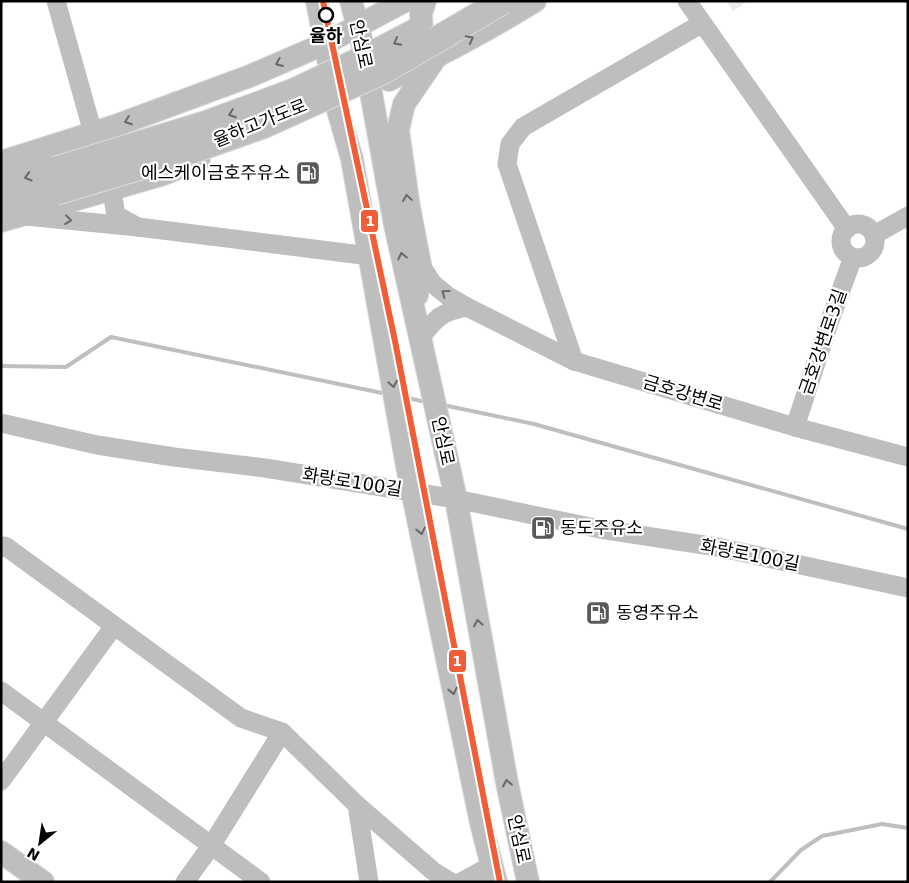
<svg xmlns="http://www.w3.org/2000/svg" width="909" height="883" viewBox="0 0 909 883" font-family="'DejaVu Sans','Noto Sans KR',sans-serif">
<style>
.green{fill:#ececec}
.lines{fill:none;stroke-linecap:round;stroke-linejoin:round}
.stream{stroke:#bfbfbf;stroke-width:4}
.major-casing{stroke:#dbdbdb;stroke-width:24}
.highway-casing{stroke:#dbdbdb;stroke-width:28}
.minor{stroke:#bebebe;stroke-width:19}
.major{stroke:#bebebe;stroke-width:22}
.highway{stroke:#bebebe;stroke-width:26}
.highway-bridge-casing{stroke:#dbdbdb;stroke-width:28;stroke-linecap:butt}
.highway-bridge{stroke:#bebebe;stroke-width:26}
.metro-1-casing{stroke:#fff;stroke-width:10}
.metro-1{stroke:#ef5e37;stroke-width:6}
.oneway{stroke:#686868}
.stop-dot{fill:#fff;stroke:#000;stroke-width:2.5}
.labels{text-anchor:middle;stroke-width:4.5;stroke-linejoin:round;paint-order:stroke}
.stop-label{font-size:18px;font-weight:bold;fill:#000;stroke:#fff}
.street-label{font-size:18px;fill:#000;stroke:#fff}
.poi-label{font-size:18px;fill:#000;stroke:#fff;text-anchor:start}
.line-badge{stroke:#fff;stroke-width:2}
.badge-label{font-size:14px;text-anchor:middle;font-weight:bold;fill:#fff}
</style>
<rect width="100%" height="100%" fill="#fff"/>
<!-- green -->
<path class="green" d="M726,1h22l-15,10z"/>
<g class="lines">
<!-- stream -->
<g class="stream">
<path d="M1,366l65,1 45,-30 276,57"/>
<path d="M403,397l23,5"/>
<path d="M443,405l91,19 374,105"/>
<path d="M770,882l31,-32 21,-14 60,-12 26,4"/>
</g>
<defs>
<g id="major">
<path d="M317,1l20,106 15,52 55,307 74,357 15,59"/>
<path d="M351,1l11,42 33,182 61,274 51,284 21,99"/>
<path d="M389,80c50,-24 99,-50 146,-79"/>
<path d="M1,162l111,-35 138,-51 74,-32 81,-43"/>
<path d="M1,221l160,-46 38,-15"/>
<path d="M417,295l3,-31 -11,-57 -11,-77 6,-26 32,-47 -14,-21 -1,-22 4,-13"/>
<path d="M1,852l42,30"/>
</g>
<g id="highway">
<path d="M1,185l54,-15"/>
<path d="M1,206l54,-14"/>
</g>
</defs>
<!-- major casing -->
<use href="#major" class="major-casing"/>
<!-- highway casing -->
<use href="#highway" class="highway-casing"/>
<!-- minor -->
<g class="minor">
<path d="M56,1l37,132"/>
<path d="M687,1l160,228"/>
<path d="M26,216l112,11 -22,-12 -3,-17 2,-10"/>
<circle cx="858" cy="241" r="17"/>
<path d="M138,227l232,29"/>
<path d="M874,235l34,-19"/>
<path d="M420,264l13,20 15,12 19,11c-26,5 -30,10 -46,30"/>
<path d="M467,307l107,54 221,66 113,30"/>
<path d="M574,361l-67,-197 3,-20 13,-17 178,-103"/>
<path d="M1,423l96,22 77,12 91,11 191,31 144,30 117,18 191,41"/>
<path d="M795,427l34,-104 24,-66"/>
<path d="M1,548l4,-2 236,172 41,14 75,73 76,66 18,11"/>
<path d="M1,691l260,191"/>
<path d="M1,781l113,-155"/>
<path d="M357,805l12,77"/>
<path d="M185,882l26,-36 71,-114"/>
<path d="M461,882l20,-11"/>
</g>
<!-- major -->
<use href="#major" class="major"/>
<!-- highway -->
<use href="#highway" class="highway"/>
<defs>
<g id="highway-bridge">
<path d="M55,170l151,-46 87,-32 76,-36 48,-25"/>
<path d="M55,192l127,-38 82,-29 119,-54 120,-70"/>
</g>
</defs>
<!-- highway-bridge casing -->
<use href="#highway-bridge" class="highway-bridge-casing"/>
<!-- highway-bridge -->
<use href="#highway-bridge" class="highway-bridge"/>
<defs>
<path id="metro-1" d="M323,1l72,340 105,541"/>
</defs>
<!-- metro-1 casing -->
<use href="#metro-1" class="metro-1-casing"/>
<!-- metro-1 -->
<use href="#metro-1" class="metro-1"/>
</g>
<!-- one-way arrows -->
<defs><path id="oneway-chevron" d="M-2-3.5L2.5 0L-2 3.5" fill="none" stroke-width="1.6" stroke-linecap="round" stroke-linejoin="round" transform="scale(1.25)"/></defs>
<g class="oneway">
<use href="#oneway-chevron" transform="translate(470 39) rotate(-28)"/>
<use href="#oneway-chevron" transform="translate(397 42) rotate(152)"/>
<use href="#oneway-chevron" transform="translate(279 63) rotate(157)"/>
<use href="#oneway-chevron" transform="translate(232 114) rotate(160)"/>
<use href="#oneway-chevron" transform="translate(128 121) rotate(160)"/>
<use href="#oneway-chevron" transform="translate(28 177) rotate(164)"/>
<use href="#oneway-chevron" transform="translate(407 198) rotate(-98)"/>
<use href="#oneway-chevron" transform="translate(68 220) rotate(6)"/>
<use href="#oneway-chevron" transform="translate(402 256) rotate(-103)"/>
<use href="#oneway-chevron" transform="translate(445 293) rotate(-144)"/>
<use href="#oneway-chevron" transform="translate(393 384) rotate(80)"/>
<use href="#oneway-chevron" transform="translate(421 531) rotate(78)"/>
<use href="#oneway-chevron" transform="translate(478 623) rotate(-100)"/>
<use href="#oneway-chevron" transform="translate(453 691) rotate(78)"/>
<use href="#oneway-chevron" transform="translate(507 783) rotate(-101)"/>
</g>
<!-- icons -->
<defs>
<symbol id="fuel-square" viewBox="-11 -11 22 22"><rect x="-9" y="-9" width="18" height="18" rx="4" fill="#595959" stroke="#fff"/><path d="M-5.5-6h7V0h2V4h1.3V-2.5L3-4.5l.8-.8L6-3V5H2.5V1h-1V6h-7ZM-4.2-4.7v3.2H.2V-4.7Z" fill="#fff"/></symbol>
</defs>
<g fill-rule="evenodd">
<use href="#fuel-square" x="294" y="159" width="28" height="28"/>
<use href="#fuel-square" x="529" y="514" width="28" height="28"/>
<use href="#fuel-square" x="584" y="599" width="28" height="28"/>
</g>
<!-- markers -->
<circle class="stop-dot" cx="326" cy="15" r="7"/>
<g class="labels">
<!-- stop labels -->
<g class="stop-label">
<text x="326" y="42">율하</text>
</g>
<!-- street labels -->
<g class="street-label">
<text transform="translate(361 44) rotate(78)" y="6">안심로</text>
<text transform="translate(260 123) rotate(-22)" y="6">율하고가도로</text>
<text transform="translate(823 342) rotate(-71)" y="6">금호강변로3길</text>
<text transform="translate(683 393) rotate(17)" y="6">금호강변로</text>
<text transform="translate(443 441) rotate(78)" y="6">안심로</text>
<text transform="translate(352 482) rotate(9)" y="6">화랑로100길</text>
<text transform="translate(750 555) rotate(11)" y="6">화랑로100길</text>
<text transform="translate(519 839) rotate(78)" y="6">안심로</text>
</g>
<!-- poi labels -->
<g class="poi-label">
<text x="290" y="179" text-anchor="end">에스케이금호주유소</text>
<text x="560" y="534">동도주유소</text>
<text x="616" y="619">동영주유소</text>
</g>
</g>
<g class="line-badge">
<rect x="360" y="209" width="19" height="24" rx="5" fill="#ef5e37"/>
<rect x="448" y="649" width="19" height="24" rx="5" fill="#ef5e37"/>
</g>
<g class="badge-label">
<text x="370" y="226">1</text>
<text x="457" y="666">1</text>
</g>
<!-- border -->
<rect width="909" height="883" fill="none" stroke="#000000" stroke-width="5"/>
<!-- north arrow -->
<g transform="translate(40 843) rotate(210)" stroke="#ffffff" stroke-width="4" paint-order="stroke">
<path d="M0-4L9 19L0 12L-9 19Z" fill="#000000"/>
<text y="-8" font-size="14" font-weight="bold" text-anchor="middle" fill="#000000">N</text>
</g>
</svg>
